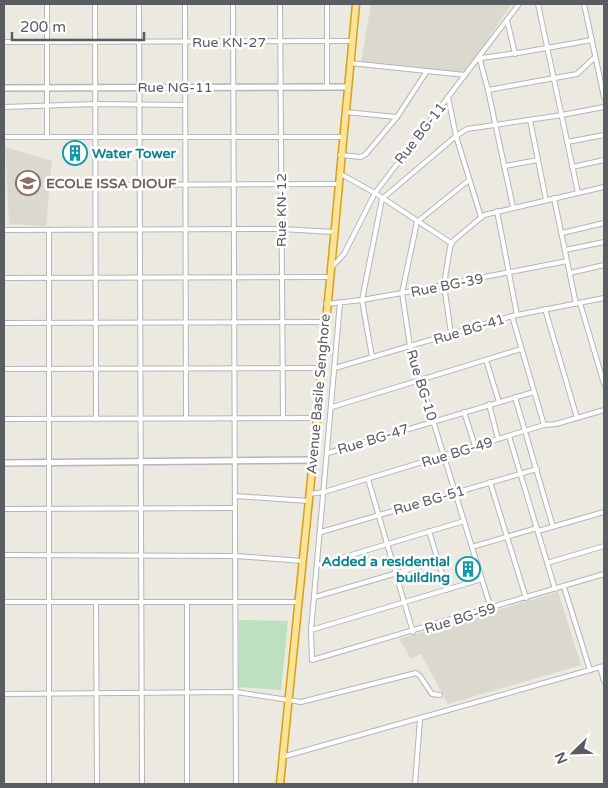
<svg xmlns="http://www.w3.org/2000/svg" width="608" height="788" viewBox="0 0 608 788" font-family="'Varela Round',sans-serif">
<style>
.education{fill:#dbd8ce}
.garden{fill:#bde1be}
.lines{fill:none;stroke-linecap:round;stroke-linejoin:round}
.minor-casing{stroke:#b3b6ba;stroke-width:6}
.tertiary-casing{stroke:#b3b6ba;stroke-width:8}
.trunk-casing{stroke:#dca00f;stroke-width:9}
.minor{stroke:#fff;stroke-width:4}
.tertiary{stroke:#fff;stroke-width:5}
.trunk{stroke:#f7e49a;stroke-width:6}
.labels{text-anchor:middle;stroke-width:5;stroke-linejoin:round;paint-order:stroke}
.street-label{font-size:14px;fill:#595c60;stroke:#fff}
.culture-label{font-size:14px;font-weight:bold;fill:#0d838f;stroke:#fff;text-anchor:start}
.education-label{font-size:14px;font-weight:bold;fill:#785e54;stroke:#fff;text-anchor:start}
</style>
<rect width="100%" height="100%" fill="#ebe9e0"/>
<!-- education -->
<g class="education">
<path d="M371,4h140l-46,71 -104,-11z"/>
<path d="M5,147l47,14 -6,65 -37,-2z"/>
<path d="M558,592l23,73 -133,39 -27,-50 -10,5 -12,-20z"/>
</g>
<!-- garden -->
<path class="garden" d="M239,620l49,1 -7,69 -43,-3z"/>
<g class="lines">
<defs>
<g id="minor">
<path d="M95,4l1,415"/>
<path d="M139,4l3,780"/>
<path d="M185,4l1,414"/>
<path d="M233,4l3,780"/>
<path d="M280,4l3,413"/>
<path d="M327,4v83"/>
<path d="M538,4l40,189"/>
<path d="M584,4l20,93"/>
<path d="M507,20l8,34"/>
<path d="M4,42l347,-1"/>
<path d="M479,56l9,34 25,117"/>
<path d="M481,58l43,-6 68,-12"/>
<path d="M350,63l115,12"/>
<path d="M488,90l89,-16 18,-17"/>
<path d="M448,97l8,39 25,81"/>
<path d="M4,107l91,-3 90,1"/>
<path d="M345,112l52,5"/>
<path d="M530,120l16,80"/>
<path d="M4,137h338"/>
<path d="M47,137v-133"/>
<path d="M567,142l37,-7"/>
<path d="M340,155l21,2 5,-3 31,-37 30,-46"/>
<path d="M505,166l33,-6"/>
<path d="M572,167l32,-7"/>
<path d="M339,173l36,20 76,50"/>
<path d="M469,180l-52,42 -15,71 8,53 81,263"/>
<path d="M95,185l243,-1"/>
<path d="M554,198l22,106"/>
<path d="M497,211l20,104"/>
<path d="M4,230l277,-1 53,3"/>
<path d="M49,230v554"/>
<path d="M562,233l42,-10"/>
<path d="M565,250l39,-8"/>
<path d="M332,267l12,-13 31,-61 144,-189"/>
<path d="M570,273l34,-8"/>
<path d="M4,278l325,-1"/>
<path d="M340,303l-29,327 1,30 292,-86"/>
<path d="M580,303l24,81"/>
<path d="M326,304l36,-4 40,-7 165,-32"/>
<path d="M545,309l32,109"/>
<path d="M512,316l32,109"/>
<path d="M4,323l321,-1"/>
<path d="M451,334l-7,-49 6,-38 3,-6 31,-26 120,-28"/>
<path d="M372,357l-10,-57 20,-101 74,-63 11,-7 95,-14 42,-8"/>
<path d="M486,360l13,42"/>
<path d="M335,368l177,-52 92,-18"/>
<path d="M4,369l317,-1"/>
<path d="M515,397l38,130"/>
<path d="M489,404l9,35"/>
<path d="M332,407l189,-58"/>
<path d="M464,412l11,34"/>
<path d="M4,419l313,-1"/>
<path d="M509,436l46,153"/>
<path d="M328,453l206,-61"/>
<path d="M368,479l45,153"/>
<path d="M490,482l36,116"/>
<path d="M309,494l15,-2 220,-67 12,-1 48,-14"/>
<path d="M235,496l73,5"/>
<path d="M4,509l231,-1"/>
<path d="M429,531l18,59"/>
<path d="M538,531l66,-19"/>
<path d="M321,532l216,-63"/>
<path d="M472,547l65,-19"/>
<path d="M4,555l232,1 66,5"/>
<path d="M547,563l57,-17"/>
<path d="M318,565l146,-44"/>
<path d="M564,587l26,83"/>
<path d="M315,597l123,-36"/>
<path d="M4,602h294"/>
<path d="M96,602l1,182"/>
<path d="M311,630l171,-51"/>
<path d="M600,667l4,14"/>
<path d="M4,694l232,-2 65,10 115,-29 4,3 12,18 8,1"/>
<path d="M282,757l322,-91"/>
<path d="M187,784v-181"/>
<path d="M415,784l5,-65"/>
</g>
<g id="tertiary">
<path d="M4,88l343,-1"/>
<path d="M4,463l309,-3"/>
</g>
<path id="trunk" d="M280,784l33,-324 43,-456"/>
</defs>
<!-- minor casing -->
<use href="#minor" class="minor-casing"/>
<!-- tertiary casing -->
<use href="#tertiary" class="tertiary-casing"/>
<!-- trunk casing -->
<use href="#trunk" class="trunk-casing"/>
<!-- minor -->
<use href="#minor" class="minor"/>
<!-- tertiary -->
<use href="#tertiary" class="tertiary"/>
<!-- trunk -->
<use href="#trunk" class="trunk"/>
</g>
<!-- icons -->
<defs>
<symbol id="building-ring" viewBox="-11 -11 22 22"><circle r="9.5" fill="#fff" stroke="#0f9aa8" stroke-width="1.5"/><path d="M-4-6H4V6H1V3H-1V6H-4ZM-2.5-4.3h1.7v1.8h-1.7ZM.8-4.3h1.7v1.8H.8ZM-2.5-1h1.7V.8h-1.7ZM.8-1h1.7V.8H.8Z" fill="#0f9aa8"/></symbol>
<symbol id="school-ring" viewBox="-11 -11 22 22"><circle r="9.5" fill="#fff" stroke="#8d6e63" stroke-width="1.5"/><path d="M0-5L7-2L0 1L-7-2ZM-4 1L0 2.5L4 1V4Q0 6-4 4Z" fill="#8d6e63"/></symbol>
</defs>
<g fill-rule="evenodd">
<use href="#building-ring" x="61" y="139" width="28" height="28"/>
<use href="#school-ring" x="14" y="169" width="28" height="28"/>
<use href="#building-ring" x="454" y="555" width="28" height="28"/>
</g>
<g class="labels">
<!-- street labels -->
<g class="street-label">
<text x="229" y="47">Rue KN-27</text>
<text x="175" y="92">Rue NG-11</text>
<text transform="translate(420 133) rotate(-52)" y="5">Rue BG-11</text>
<text transform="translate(281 210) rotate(-90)" y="5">Rue KN-12</text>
<text transform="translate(447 285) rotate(-11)" y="5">Rue BG-39</text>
<text transform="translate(469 329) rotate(-17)" y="5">Rue BG-41</text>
<text transform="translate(422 385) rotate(73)" y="5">Rue BG-10</text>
<text transform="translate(318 394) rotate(-85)" y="5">Avenue Basile Senghore</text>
<text transform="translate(373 439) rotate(-17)" y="5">Rue BG-47</text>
<text transform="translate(457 452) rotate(-17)" y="5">Rue BG-49</text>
<text transform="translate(429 500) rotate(-16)" y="5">Rue BG-51</text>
<text transform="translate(460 618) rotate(-17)" y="5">Rue BG-59</text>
</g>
<!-- culture labels -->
<g class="culture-label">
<text x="92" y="158">Water Tower</text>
<text x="450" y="566" text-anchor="end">Added a residential<tspan x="450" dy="16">building</tspan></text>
</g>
<!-- education labels -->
<g class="education-label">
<text x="46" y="188">ECOLE ISSA DIOUF</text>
</g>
</g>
<!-- border -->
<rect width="608" height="788" fill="none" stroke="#595c60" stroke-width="10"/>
<!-- north arrow -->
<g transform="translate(573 753) rotate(247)" stroke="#ffffff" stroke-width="4" paint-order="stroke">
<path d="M0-4L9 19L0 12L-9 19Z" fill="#595c60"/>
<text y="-8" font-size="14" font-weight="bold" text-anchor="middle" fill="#595c60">N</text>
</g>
<!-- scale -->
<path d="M12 32v8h132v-8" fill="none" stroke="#595c60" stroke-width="2.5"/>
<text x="20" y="32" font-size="15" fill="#595c60" stroke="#ffffff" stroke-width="4" paint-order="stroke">200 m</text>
</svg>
